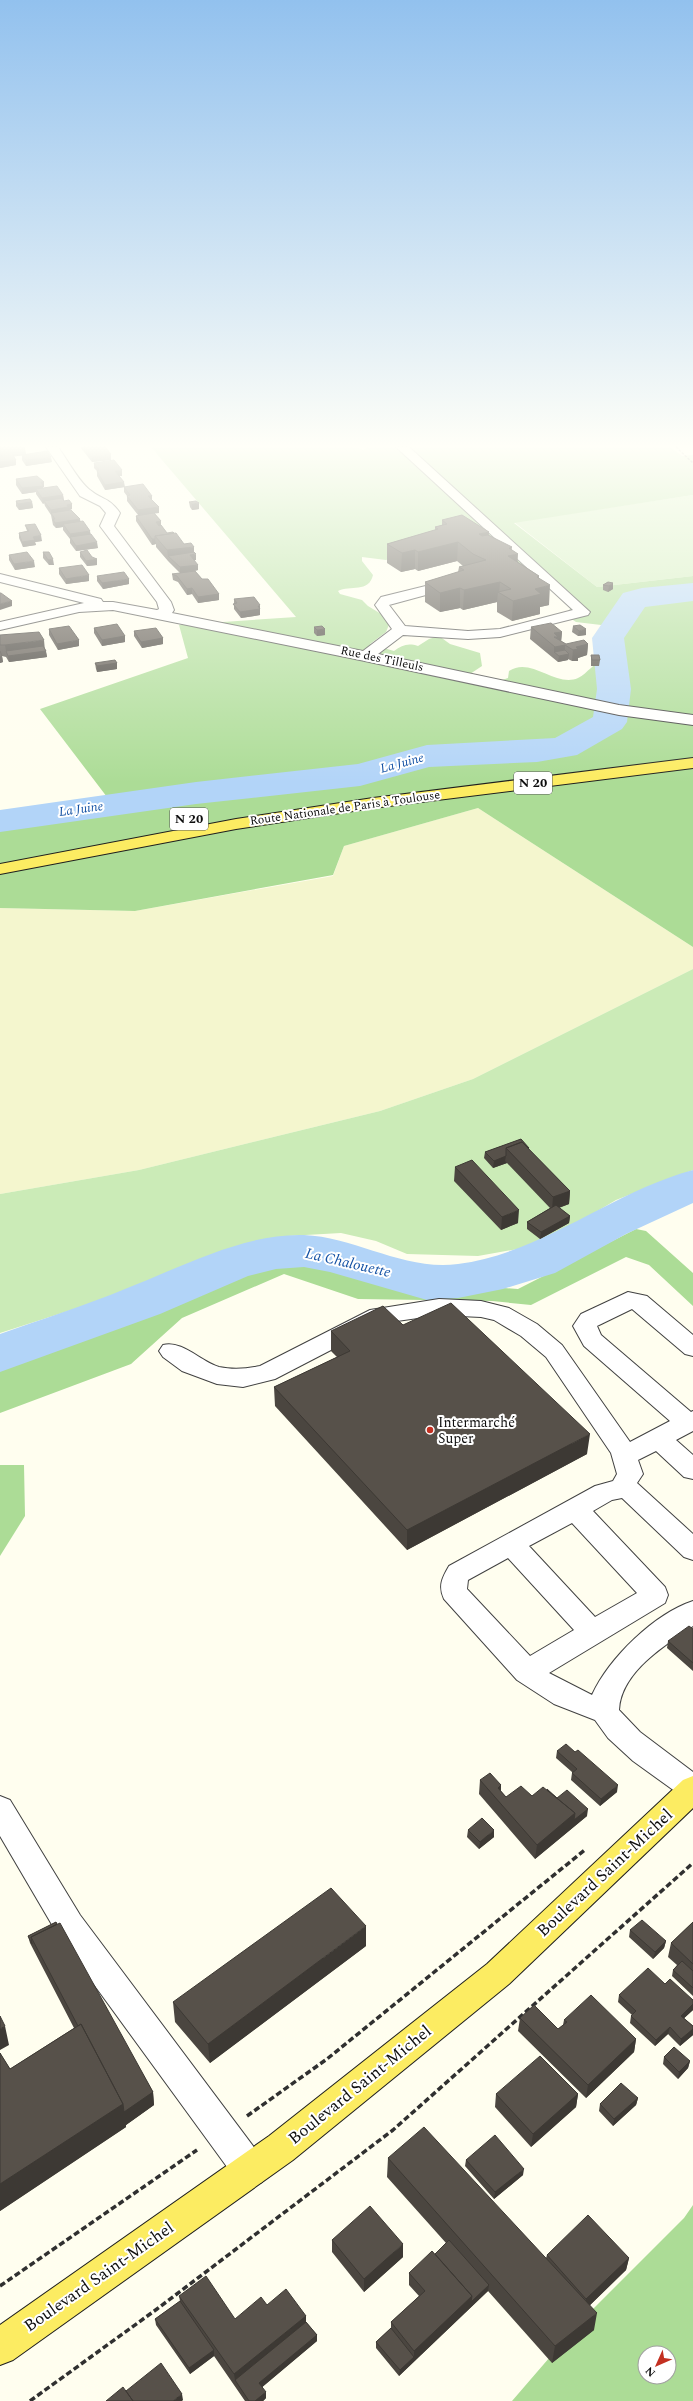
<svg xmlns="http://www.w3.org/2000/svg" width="693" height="2401" viewBox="0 0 693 2401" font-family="Spectral,serif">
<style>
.farmland{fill:#f4f6ce}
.green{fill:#cbebb7}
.forest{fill:#acdc96;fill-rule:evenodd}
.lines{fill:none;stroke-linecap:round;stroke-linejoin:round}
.river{fill:#b2d4f8;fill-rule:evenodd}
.minor-casing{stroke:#414141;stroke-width:2}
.major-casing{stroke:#1f1f1f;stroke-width:2}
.path-far1{stroke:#303030;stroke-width:1.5;stroke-dasharray:2.5 1.5;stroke-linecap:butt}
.path{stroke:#303030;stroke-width:3.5;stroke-dasharray:6 3;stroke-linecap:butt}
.minor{fill:#fff;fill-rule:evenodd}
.major{fill:#fcec62;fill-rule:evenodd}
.wall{fill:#4b4640}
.shaded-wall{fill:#3d3934}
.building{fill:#57514a;stroke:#3d3934}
.poi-dot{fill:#c33021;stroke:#fff;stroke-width:1.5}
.labels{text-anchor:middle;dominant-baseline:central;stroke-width:4;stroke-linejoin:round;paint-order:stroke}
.far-street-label{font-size:12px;fill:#0e0e0e;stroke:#fff}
.far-water-label{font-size:13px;font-style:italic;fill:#1351a4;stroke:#fff}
.shield{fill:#fff;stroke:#565656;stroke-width:1}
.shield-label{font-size:13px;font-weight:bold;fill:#0e0e0e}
.poi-label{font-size:14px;fill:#0e0e0e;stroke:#fff;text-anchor:start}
.water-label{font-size:15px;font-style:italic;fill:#1351a4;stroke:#fff}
.near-street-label{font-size:17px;fill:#0e0e0e;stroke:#fff}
</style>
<rect width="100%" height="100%" fill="#fffeef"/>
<path class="farmland" d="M478 808 693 947V969L473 1079 380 1111 139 1170 0 1194V908L135 911 333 876 344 846Z"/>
<path class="green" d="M693 495V576L597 587 514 522Z
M693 969V1170L616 1200 540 1245 478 1256 407 1254 376 1241 341 1233 288 1236 254 1242 155 1283 0 1333V1194L139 1170 380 1111 473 1079Z"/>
<path class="forest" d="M151 447H355L363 450 367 447H671L682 456 693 455V495L514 523 597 587 693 576V947L478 808 344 846 333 875 135 911 0 908V816L107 797 40 709 188 658 179 625 296 617ZM411 552 523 573 545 590H554L571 607 568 612 570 618 576 622 601 625C603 643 605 656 591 668 587 671 583 676 578 678 556 688 531 656 509 671L508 678 499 681 470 674 482 666 480 653 450 644 439 636 429 639 418 646C408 643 402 645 394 651L370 644 386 632 391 620 368 606 362 600 340 594 338 591C350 585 369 593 373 575L362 561V557L386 560Z
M636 1229 646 1231 693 1273V1306L649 1265 626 1257 531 1305 492 1301 358 1299 284 1274 182 1318 131 1364 0 1413V1362L91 1333 212 1283 284 1257 317 1258 440 1288 479 1286 518 1289Z
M0 1465H24L25 1516 0 1556Z
M693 2205V2401H512L581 2321 684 2218ZM645 2353H669V2377H645Z"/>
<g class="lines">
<path class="river" d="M693 583V601L645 607 624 638 631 689 627 722 622 729 577 755 537 762 429 767 360 786 196 804 0 832V810L196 782 358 764 427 745 555 738 593 717 597 689 592 638 623 593 642 588Z
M693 1170V1203L626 1234 555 1273 503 1289 458 1298 427 1300 330 1272 304 1267 276 1269 248 1276 160 1314 0 1372V1334C42 1319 84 1306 125 1289 179 1268 244 1233 304 1235 356 1237 403 1271 458 1264 543 1253 611 1192 693 1170Z"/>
<defs>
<path id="minor" d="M46 447H58C67 459 79 482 90 490 102 500 109 497 120 513L114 526 171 602 174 610 172 613 363 651 392 629 375 605 381 597 454 579 461 583 459 586 389 605 405 626 468 631 500 629 573 610 396 447H409L590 612 588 615 500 637 468 639 403 635 378 654 619 705 693 715V725L619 715 360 660 113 610 79 612 0 630V622L84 603 0 582V574L101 599 103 602H113L157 610 159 609 157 602 100 526 106 513 100 506 80 496Z
M628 1292 647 1296 693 1335V1356L685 1354 632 1309 597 1326 601 1335 691 1412 693 1411V1431L676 1440 693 1455V1479L684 1477 656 1451 638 1460 643 1474 637 1483 693 1534V1560L684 1557 622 1498 612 1500 593 1511 665 1587 668 1595 665 1603 549 1673 592 1695C609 1658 654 1614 693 1601V1626C664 1646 621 1672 619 1710L640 1732 693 1772V1801L683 1797 633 1761 608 1738 595 1720 554 1704 517 1680 444 1599C438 1586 442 1578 449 1566L595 1486 613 1481 617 1474 611 1453 546 1357 521 1336 494 1320 481 1317 439 1315 383 1323 275 1379 243 1387 217 1384 182 1371 163 1357 159 1351 163 1345C182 1340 200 1361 219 1367 233 1370 246 1369 260 1366L370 1310 439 1299 481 1301 509 1308 537 1324 562 1345 630 1442 670 1421 584 1346 573 1326 581 1314ZM572 1523 637 1593 595 1617 529 1546ZM508 1558 574 1630 530 1656 467 1589 468 1580Z
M0 1796 10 1800 80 1915 262 2158 267 2170 262 2182 250 2187 238 2182 58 1935 0 1836Z"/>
<path id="major" d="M693 758V768L373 808 236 829 0 874V864L236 819 373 798Z
M693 1776V1808L509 1984 293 2160 13 2360 0 2365V2325L269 2136 487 1964 683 1780Z"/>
</defs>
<use href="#minor" class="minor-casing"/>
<use href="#major" class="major-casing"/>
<path class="path-far1" d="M676 447 693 463"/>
<path class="path" d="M247 2116 327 2059 586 1849
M0 2286 197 2150
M30 2401 157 2309 393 2130 693 1863"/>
<use href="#minor" class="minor"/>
<use href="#major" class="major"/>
</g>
<path class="wall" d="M0 447H24L25 449 26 454 52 462 26 466 22 460V455L13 456 16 465 0 468Z
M80 447H105L111 460 92 462Z
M94 463 122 476H119L124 482V487L152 501 159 513H154L161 521V525L167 533 184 544 194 552 196 560H194L198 570 195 571 202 579 219 594V600L198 603 192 594 187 595 178 582 173 580 172 574 180 573 168 561 156 547V544L152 545 136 521V516L138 515 127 501V496L124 492V487L105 490 97 476V471L94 468Z
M16 479 44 487H43V488L63 495 64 501 72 504V509L69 510 81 522 90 534 98 548 76 551 70 543V539L63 530V527L56 528 53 525 51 515 45 506 44 503 43 504 36 494V492L22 494 16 485Z
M16 501 32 502 33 508 19 510 16 506Z
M189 502 199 509 192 510 190 507Z
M442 520 489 535 511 549 518 562 539 576V579L549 605 540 607V614L512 621 497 612V602L463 610 460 608 440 612 425 602V582L458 572 459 567 463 566 457 561 418 571 415 569 401 572 387 563V544L435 530V527L442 525Z
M25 525 42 541 35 542 36 545 23 547 19 538V533L27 531Z
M43 552 54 565H49L43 558Z
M80 552 97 565 87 566 80 557Z
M9 555 35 567 15 570 9 560Z
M59 568 89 581 66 584 59 574Z
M97 576 129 584 103 589 97 581Z
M608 582 613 589 608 592 603 590V585Z
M234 599 260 611V615L241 618 234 609Z
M573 626 586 635 578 636 572 632Z
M314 627 325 635 317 636 314 633Z
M531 627 562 632 561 641 566 644H588L587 655 578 658V661H572L568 659V660L558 662 530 639Z
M94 628 125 636V642L102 646 94 633Z
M49 629 79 646 58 650 49 635Z
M134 631 163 638V644L142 648 134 636Z
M0 635 45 648 47 657 9 662 6 657 2 656 3 662 0 663Z
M591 655 600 660 599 666H591Z
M95 663H117V669L97 672 96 669Z
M521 1139 529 1148V1150L570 1191 569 1204 559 1208 570 1216 569 1223 540 1239 527 1229V1222L550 1208 507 1163 493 1168 484 1158 485 1152Z
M455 1167 518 1223 501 1230 454 1181Z
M403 1325 587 1454 407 1550 275 1406 274 1387 337 1357 331 1351V1331Z
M693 1629V1671L667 1648 668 1641Z
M557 1751 617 1792 600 1806 571 1780 572 1773V1772L556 1758Z
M480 1780 501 1785V1791L506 1797 532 1796 557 1798 587 1816 535 1859 479 1794Z
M468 1830 494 1837 479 1849 467 1837Z
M56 1922 153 2092 154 2105 126 2125V2127L0 2211V2053L10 2069 74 2028 30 1943 28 1936Z
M693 1922V1996L672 1976 673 1970 677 1965 668 1957 671 1943Z
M630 1930 666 1941 664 1948 653 1959 629 1937Z
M366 1946 210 2063 175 2022 173 2002Z
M665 1984 693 2000V2010L684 2018 693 2026V2035L680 2046 668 2034 655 2046 630 2023 631 2016 632 2015 618 2002 619 1995Z
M520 2018 558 2029 563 2025 564 2020 636 2039 634 2052 586 2098 518 2031Z
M664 2057 690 2061 688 2068 678 2079 663 2064Z
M496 2094H578L576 2107 531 2147 495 2107Z
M638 2098 636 2105 613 2126 599 2111 600 2104Z
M388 2158 546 2258 547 2255 629 2258 626 2270 590 2305 594 2330 552 2363 488 2291 399 2376 376 2348V2342L391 2328V2322L419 2296 409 2285V2273L435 2254 446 2243 387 2177Z
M466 2160 523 2175 494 2199 465 2166Z
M332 2240 403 2257 364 2292 332 2252Z
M179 2296 235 2319 267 2305 306 2316V2322L317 2335V2341L262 2387 266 2398 263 2401H245L214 2356 190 2374 156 2325 155 2319 180 2301Z"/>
<path class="shaded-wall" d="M25 449 26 455 10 457V451Z
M111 454V460L92 462V457Z
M51 457 52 462 26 466V460Z
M16 460V465L0 468V462Z
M122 470V476H116L115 471Z
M41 482H44V487H43L44 491 36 489V492L22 494V488Z
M124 482 125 487 105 490V485Z
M63 495 64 501H44V503L43 504 42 498Z
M148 496H152V501Z
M32 502 33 508 19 510 18 504Z
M199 503V509L192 510V504Z
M72 504V509L69 510V513H51V510L67 505Z
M159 507V513L138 516V510Z
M80 519 81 524H63V527L56 528 55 523Z
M161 521V527H156V522Z
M90 531 91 536 70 537V534Z
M489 532 488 551 479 534Z
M41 535 42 541 35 542 36 545 23 547 22 542 33 537Z
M152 539H155L156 544 152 545Z
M97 542 98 548 76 551V546Z
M458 542 457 561 418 571V552Z
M194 547V555L196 554V560L191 561 168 556 167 550Z
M512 547 511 555 518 554 517 573 507 575 509 548Z
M415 550V569L401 572 402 553Z
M53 559 54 565H49L48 560Z
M97 559V565L87 566 86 561Z
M34 561 35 567 15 570 14 564Z
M198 565V570L180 573V567Z
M89 575V581L66 584V579Z
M539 576V588L550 585 549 605 540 607V614L512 621 513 601 537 577Z
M129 579V584L103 589 102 583Z
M500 582 499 593 498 592 497 602 463 610 464 590Z
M613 583V589L608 592 609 586Z
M192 588V594L187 595V589Z
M460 588V608L440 612V593Z
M219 594V600L198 603V597Z
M12 601V606L0 610V604Z
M260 605V615L241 618 240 612 258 606Z
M325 629V635L317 636V630Z
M586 629V635L578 636 579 631Z
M562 632 561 643 565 645V655L569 654 568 660 558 662 559 656 554 652V633Z
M125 636V642L102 646V640Z
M163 638V644L142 648 141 642Z
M44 640 45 651H46L47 657 9 662 8 656 6 651 5 645Z
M79 640V646L58 650 57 644Z
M588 644 587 655 578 658V661H572L573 650 576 647Z
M2 656 3 662 0 663V657Z
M117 663V669L97 672V666Z
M506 1156 505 1161 507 1163 493 1168 494 1161Z
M570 1191 569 1204 552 1210 553 1197Z
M519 1210 518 1223 501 1230 502 1217Z
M570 1216 569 1223 540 1239 541 1232Z
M590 1434 587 1454 407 1550V1530Z
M501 1785 500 1799 498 1788Z
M618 1785 617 1792 600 1806 601 1799Z
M588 1809 587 1816 535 1859 537 1845 575 1813Z
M494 1830V1837L479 1849 480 1842Z
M366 1926V1946L210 2063 208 2044Z
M666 1941 664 1948 653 1959 655 1952Z
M693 2004V2010L680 2022 681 2016Z
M5 2026 9 2045 0 2050V2029Z
M670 2027 668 2034 655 2046 656 2040Z
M693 2029V2035L680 2046 681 2039Z
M636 2039 634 2052 586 2098 588 2085Z
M690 2061 688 2068 678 2079 679 2072Z
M153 2092 154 2105 126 2125V2127L0 2211V2184L123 2104Z
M578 2094 576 2107 531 2147 533 2134Z
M638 2098 636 2105 613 2126 614 2119Z
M524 2169 523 2175 494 2199 495 2192Z
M403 2244V2257L364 2292V2279Z
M629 2258 626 2270 584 2311 586 2299Z
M489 2285 488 2291 399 2376 400 2370 414 2357V2351L472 2296Z
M597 2313 594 2330 552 2363 555 2346Z
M306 2316V2328L235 2380 234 2374Z
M317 2335V2341L260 2389 259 2383Z
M214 2350V2356L190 2374 189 2368Z
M266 2392V2398L263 2401H255Z
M182 2394 183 2400 182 2401H173Z"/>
<path class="building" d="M0 447H24L25 449 10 451 16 460 0 462V457L2 456 0 453Z
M84 447H105L111 454 92 457Z
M47 451 51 457 26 460 22 455Z
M114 460 122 470 115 471 124 482 105 485 97 471 99 470 94 463Z
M37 476 44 482H41L43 486 22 488 16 479Z
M143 484 152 496H148L159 507 138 510 127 496 130 495 124 487Z
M57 486 63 495 42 498 36 489Z
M62 498 64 501 69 500 72 504 67 505 68 507 51 510 44 501Z
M30 499 32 502 18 504 16 501Z
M196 501 199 503 192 504 189 502Z
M71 510 80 519 55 523 53 519H55L51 513Z
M154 513 161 521 156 522 159 526 161 525 167 533 173 532 174 533 155 536V539H152L136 516Z
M462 515 489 532 479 534 482 536 488 535 512 547 509 548 518 554 508 556 539 576 537 577 550 585 535 589 541 594 513 601 498 592 511 589 500 582 464 590 460 588 440 593 425 582 464 570 459 567 486 560 473 554 458 542 418 552 415 550 402 553 387 544 438 529 435 527 447 524 442 520Z
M83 521 90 531 70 534 63 524Z
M35 524 41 535 33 537 35 540 22 542 19 533 29 531 25 525Z
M176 533 184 544 191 543 194 547 167 550 155 536Z
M91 534 97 542 76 546 70 537Z
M87 550 92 557 97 559 86 561 80 552Z
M27 552 34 561 14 564 9 555Z
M43 552H49L53 559 48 560Z
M194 552 196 554 190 555 198 565 180 567 168 556Z
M82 565 89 575 66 579 59 568Z
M195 571 202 579H208L219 594 198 597 192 588 187 589 177 576 172 574Z
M124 572 129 579 102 583 97 576Z
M608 582 613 583 609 586 603 585Z
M0 593H1L12 601 0 604Z
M254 597 260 605 258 606 260 609 240 612 233 604 237 603 234 599Z
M551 623 562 632 554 633 558 637H554L566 644 584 640 588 644 576 647 578 649 573 650 565 645 555 647 531 627Z
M117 624 125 636 102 640 94 628Z
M580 625 586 629 579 631 573 626Z
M69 626 79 640 57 644 49 629Z
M322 626 325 629 317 630 314 627Z
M156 628 163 638 141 642 134 631Z
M39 632 44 640 5 645H0V635Z
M43 646 46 651 8 656 6 651Z
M565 650 569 654 559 656 554 652Z
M0 651 2 656 0 657Z
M591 655H599L600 660H592Z
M115 660 117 663 97 666 95 663Z
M521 1139 529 1148H528L522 1142 506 1148V1156L494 1161 485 1152Z
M522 1142 570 1191 553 1197 506 1148Z
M472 1160 519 1210 502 1217 455 1167Z
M556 1205 570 1216 541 1232 527 1222Z
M451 1303 590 1434 407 1530 274 1387 350 1351 331 1331 383 1306 403 1325Z
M689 1626 693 1629V1663L668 1641Z
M566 1744 575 1752 578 1750 618 1785 601 1799 572 1773 577 1769 557 1751Z
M490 1773 501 1785 498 1788 506 1797 521 1786 532 1796 543 1787 575 1813 537 1845 480 1780Z
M547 1789 557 1798 567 1790 588 1809 574 1820 575 1813 547 1790Z
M482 1818 494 1830 480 1842 468 1830Z
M331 1888 366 1926 208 2044 173 2002Z
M642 1920 666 1941 655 1952 630 1930Z
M56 1922 57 1924 31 1937 32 1944 28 1936Z
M693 1922V1964L671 1943Z
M60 1923 153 2092 124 2112 123 2104 81 2024 78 2026 31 1937Z
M682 1961 693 1971V1988L673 1970Z
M648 1968 665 1984 670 1979 693 2000V2004L681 2016 693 2026V2029L681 2039 670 2027 656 2040 631 2016 636 2011 619 1995Z
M591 1995 636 2039 588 2085 520 2018 534 2005 558 2029 567 2022 564 2020Z
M0 2016 5 2026 0 2029Z
M81 2024 123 2104 0 2184V2053L10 2069Z
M674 2047 690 2061 679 2072 664 2057Z
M540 2056 578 2094 533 2134 496 2094Z
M621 2083 638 2098 614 2119 600 2104Z
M424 2127 597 2313 555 2346 388 2158Z
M495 2135 524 2169 495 2192 466 2160Z
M370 2206 403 2244 364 2279 332 2240Z
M588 2215 629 2258 586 2299 547 2255Z
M449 2240 489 2285 471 2302 472 2296 435 2254Z
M432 2251 472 2296 414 2351 391 2322 425 2291 409 2273Z
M206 2276 235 2319 261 2297 267 2305 286 2289 306 2316 234 2374 179 2296Z
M180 2301 214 2350 189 2368 155 2319Z
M306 2322 317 2335 259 2383 266 2392 255 2401H249L235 2380Z
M391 2328 414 2357 400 2370 376 2342Z
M161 2363 182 2394 173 2401H133L126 2391Z
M123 2387 133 2401H106Z"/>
<linearGradient id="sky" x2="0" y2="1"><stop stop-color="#92c1ee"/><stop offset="0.57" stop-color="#fffff8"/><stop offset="1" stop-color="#fffff8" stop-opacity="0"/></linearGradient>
<rect width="693" height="783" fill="url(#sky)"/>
<circle class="poi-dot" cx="430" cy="1430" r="4"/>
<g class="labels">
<g class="far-street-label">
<text transform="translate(382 659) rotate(12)">Rue des Tilleuls</text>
<text transform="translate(345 808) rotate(-8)">Route Nationale de Paris à Toulouse</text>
</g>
<g class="far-water-label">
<text transform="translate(402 763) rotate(-15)">La Juine</text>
<text transform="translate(81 809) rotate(-8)">La Juine</text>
</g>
<g class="shield">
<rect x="514" y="772" width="38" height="22" rx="3"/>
<rect x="170" y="808" width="38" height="22" rx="3"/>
</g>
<g class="shield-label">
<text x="533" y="783">N 20</text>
<text x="189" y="819">N 20</text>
</g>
<g class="poi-label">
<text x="438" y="1422">Intermarché<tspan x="438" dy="16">Super</tspan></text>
</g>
<g class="water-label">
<text transform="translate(348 1263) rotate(13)">La Chalouette</text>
</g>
<g class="near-street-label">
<text transform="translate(605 1873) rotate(-43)">Boulevard Saint-Michel</text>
<text transform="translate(360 2085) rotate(-39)">Boulevard Saint-Michel</text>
<text transform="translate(99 2277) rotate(-35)">Boulevard Saint-Michel</text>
</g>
</g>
<g transform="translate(657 2365) rotate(225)"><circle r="19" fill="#ffffff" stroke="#9f9f9f"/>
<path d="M0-3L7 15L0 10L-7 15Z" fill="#c33021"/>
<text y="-6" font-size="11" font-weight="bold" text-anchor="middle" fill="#0e0e0e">N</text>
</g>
</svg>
